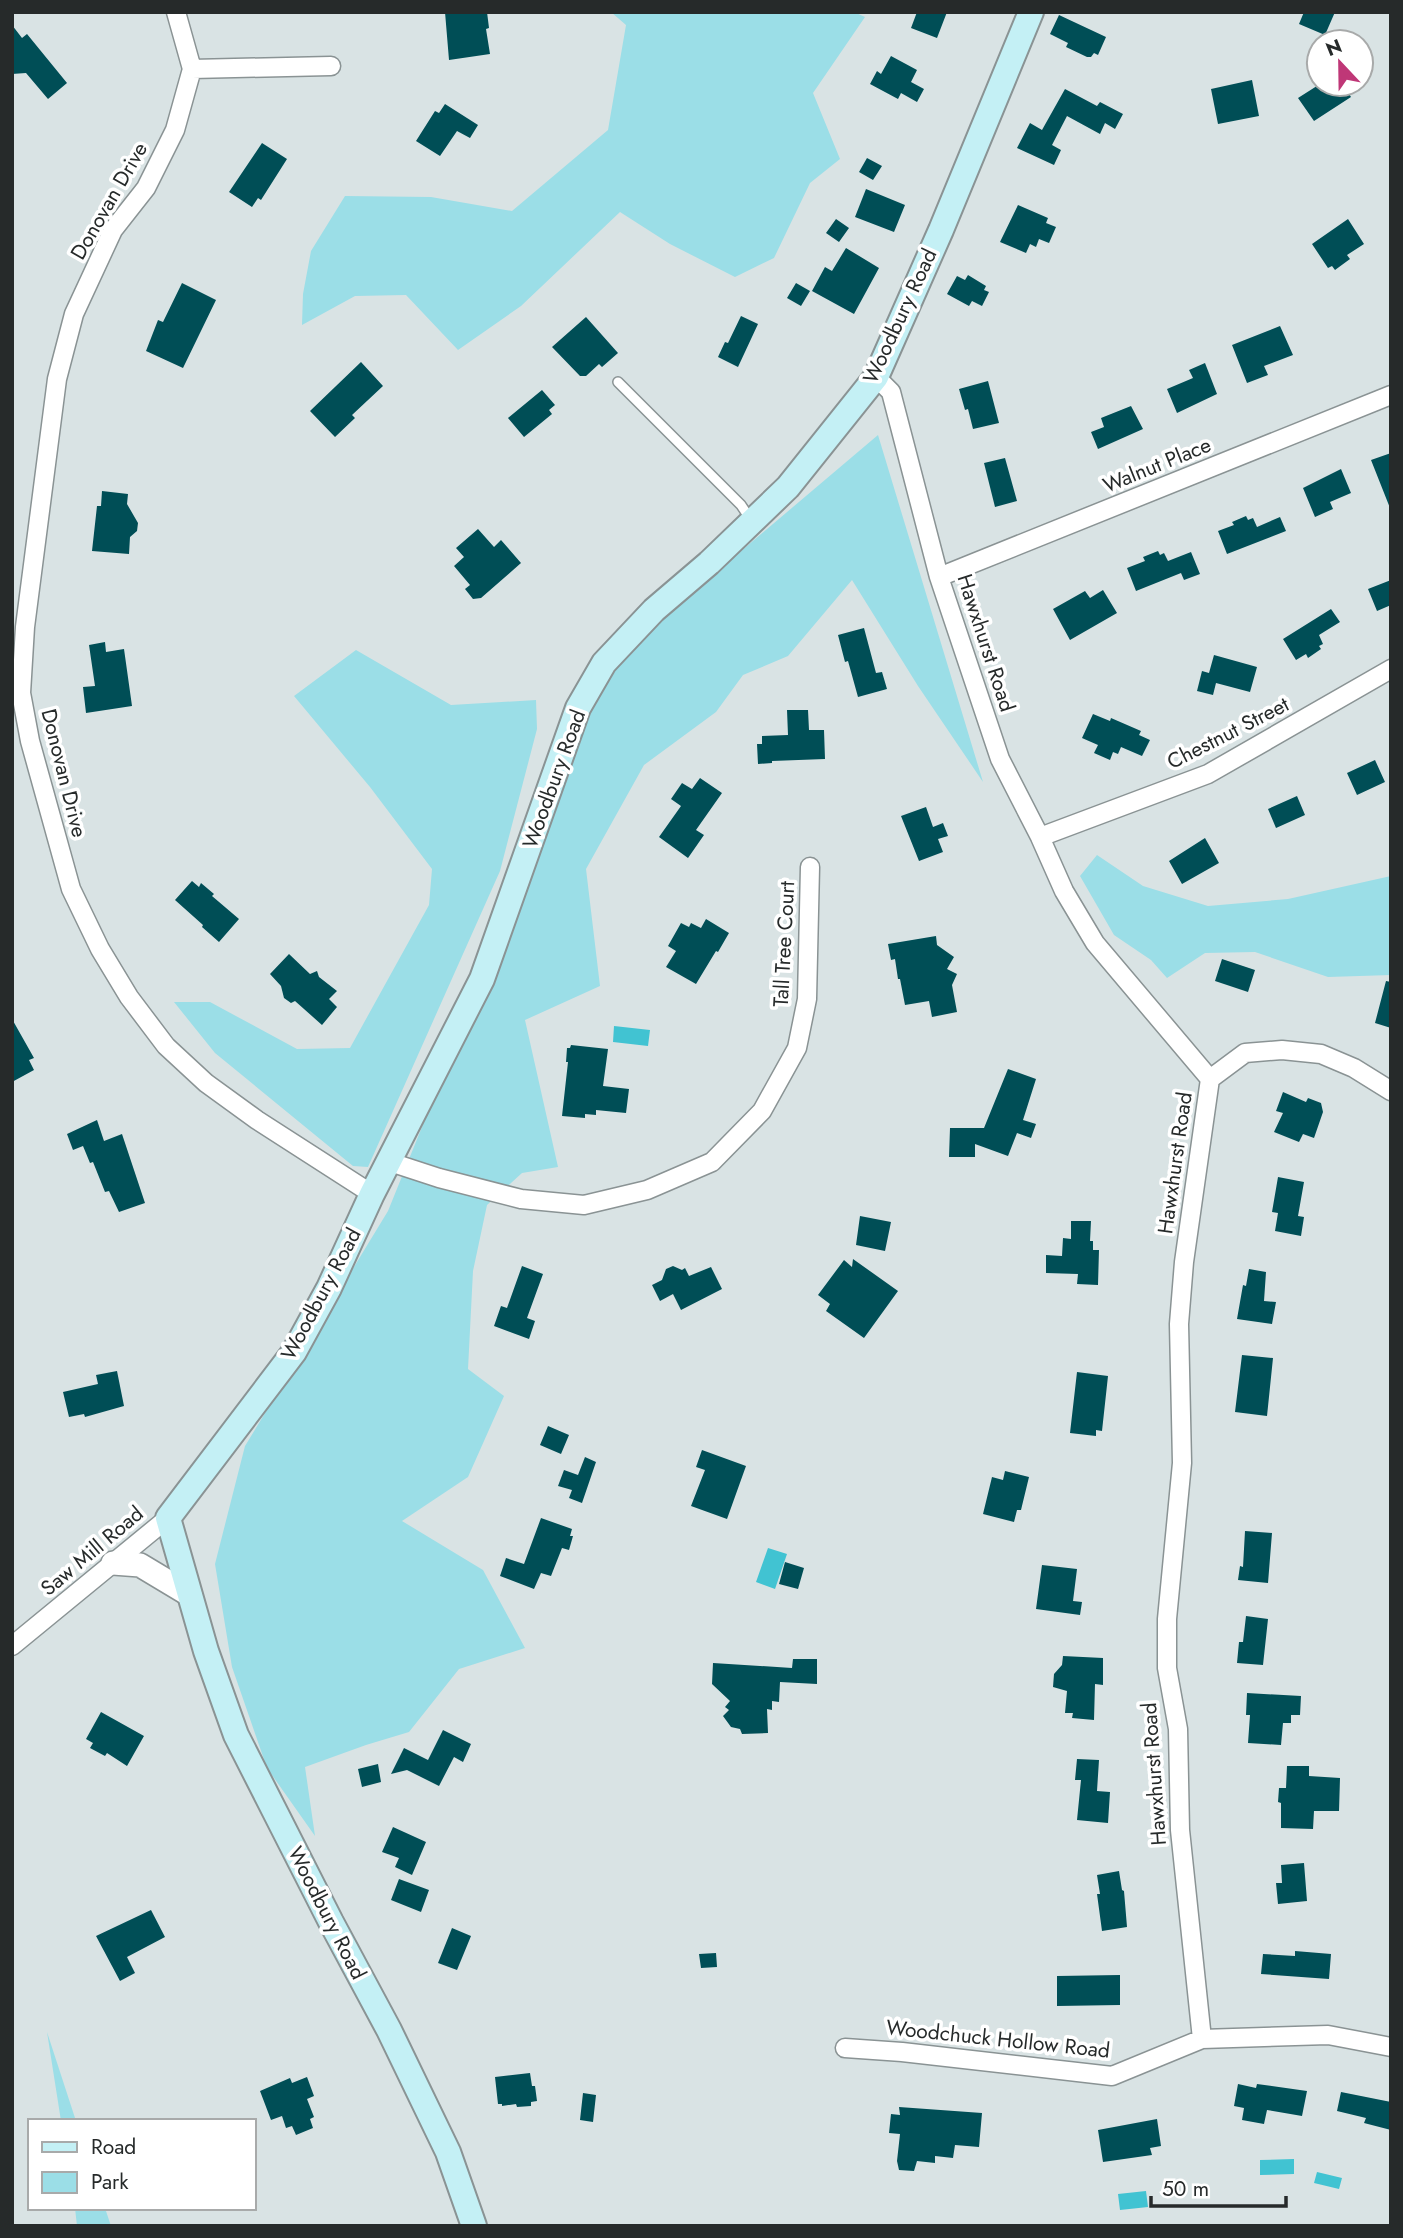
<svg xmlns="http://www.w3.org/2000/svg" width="1403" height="2238" viewBox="0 0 1403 2238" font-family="Jost,sans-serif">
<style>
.green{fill:#9bdee7}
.water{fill:#41c3d2}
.building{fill:#004e56}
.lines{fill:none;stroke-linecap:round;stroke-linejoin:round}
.service-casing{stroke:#8a9394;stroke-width:12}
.minor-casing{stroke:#8a9394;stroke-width:21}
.tertiary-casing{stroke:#8a9394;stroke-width:26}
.secondary-casing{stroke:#8a9394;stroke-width:28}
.service{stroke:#fff;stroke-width:9}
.minor{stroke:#fff;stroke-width:18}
.tertiary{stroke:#fff;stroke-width:23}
.secondary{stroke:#c4f0f5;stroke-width:24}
.labels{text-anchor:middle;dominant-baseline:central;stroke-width:7;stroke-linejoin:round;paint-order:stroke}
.street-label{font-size:21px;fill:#262a2a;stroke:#fff}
</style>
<rect width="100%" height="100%" fill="#d9e3e4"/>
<path class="green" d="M611 12H854L865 17 813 93 840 159 810 183 774 258 735 277 670 244 620 212 521 306 458 350 406 295 355 296 302 325 303 294 311 251 345 196 431 197 512 211 608 130 626 25Z
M878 435 983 782 918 686 852 580 788 656 743 675 716 712 644 765 586 869 600 986 525 1020 558 1167 522 1173 487 1205 473 1271 468 1369 504 1396 468 1477 402 1521 483 1570 525 1648 459 1669 409 1732 366 1745 305 1767 315 1836 267 1768 232 1667 215 1564 245 1446 388 1211 610 662Z
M356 650 451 705 536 700 537 729 500 871 368 1167 353 1166 215 1053 174 1002H210L297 1049 350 1048 429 905 432 869 370 787 294 696Z
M1097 855 1143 886 1208 906 1288 899 1391 876V975L1328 977 1255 952 1205 953 1167 978 1151 960 1114 935 1080 876Z
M47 2032 76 2121H61Z
M75 2208H105L111 2226H77Z"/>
<path class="water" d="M614 1026 650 1030 648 1046 613 1042Z
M768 1548 787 1554 775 1589 756 1582Z
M1294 2159V2174L1260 2175V2160Z
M1317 2172 1342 2178 1339 2189 1314 2183Z
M1146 2191 1148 2207 1120 2210 1118 2194Z"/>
<path class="building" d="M445 12H487L489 28 486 29 490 54 449 60Z
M917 12H947L937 38 911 28Z
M1304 12H1335L1325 35 1299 24Z
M1059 15 1106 37 1098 55 1094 53 1091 57H1087L1066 47 1068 43 1050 34Z
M12 25 22 38 27 34 67 83 48 99 26 73 12 74Z
M891 56 917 70 911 82 924 89 917 102 901 93 898 99 870 84 877 71 881 74Z
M1252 80 1259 116 1218 124 1211 89Z
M1320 84H1343L1351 97 1314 121 1298 98Z
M1065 89 1097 106 1100 102 1123 114 1115 129 1105 123 1100 134 1067 116 1052 145 1061 150 1054 165 1017 148 1030 123 1042 130Z
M445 104 478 125 470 138 457 131 440 156 416 141 435 111 439 113Z
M262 143 287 159 261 200 258 198 252 207 229 192Z
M867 158 882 166 873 180 859 172Z
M866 189 905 205 894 232 855 217Z
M1018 205 1048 218 1046 223 1056 227 1049 243 1039 239 1036 247 1030 244 1026 253 1000 242Z
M836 219 849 228 839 242 826 233Z
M1348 219 1364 244 1347 255 1350 259 1335 270 1332 266 1328 268 1312 244Z
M846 248 879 268 854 314 812 291 825 267 832 271Z
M968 275 986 286 984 290 989 292 982 306 972 301 969 306 947 294 957 276 965 280Z
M182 283 216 300 183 368 146 351 158 320 163 322Z
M796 283 810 291 801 306 787 298Z
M741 316 758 324 738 367 718 357 725 342 728 343Z
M586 317 618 353 602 367 599 364 586 376H580L552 347Z
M1280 326 1293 355 1264 366 1268 375 1247 383 1232 345Z
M361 362 383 386 352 415 355 418 335 437 310 411Z
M1205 363 1217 394 1177 413 1167 389 1193 378 1189 370Z
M988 381 999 423 973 429 968 409 965 410 959 389Z
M542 390 555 405 549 410 552 414 524 437 508 418Z
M1131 406 1143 429 1098 449 1091 432 1104 427 1101 418Z
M1391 453V507L1390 508 1371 460Z
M1005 458 1017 501 995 507 984 463Z
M1341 469 1351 493 1330 502 1333 509 1315 517 1303 488Z
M102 491 128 494 127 504 138 523 137 531 130 537 129 554 92 551 97 506H101Z
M1246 516 1248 520 1253 518 1257 527 1280 517 1286 531 1227 554 1218 531 1234 525 1232 522Z
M478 529 494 547 501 540 521 563 481 598 473 599 465 589 470 585 454 566 464 557 456 548Z
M1158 551 1160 555 1164 553 1168 561 1191 552 1200 574 1184 580 1181 573 1136 591 1127 568 1145 561 1143 557Z
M1391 580V605L1377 611 1368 589Z
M1103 590 1117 613 1070 640 1053 609 1085 591 1090 598Z
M1331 609 1340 622 1319 635 1323 644 1319 646 1321 649 1308 658 1306 654 1296 660 1283 639Z
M864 628 876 673 882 672 887 689 858 697 848 661 845 662 838 635Z
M105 642 106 652 124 649 132 706 86 713 83 687 95 686 89 645Z
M1214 655 1257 667 1250 692 1216 683 1213 695 1197 691 1202 671 1209 673Z
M787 710H808L809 730H824L825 759 772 761V763L758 764 757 744H762V736L788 735Z
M1093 714 1110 721 1111 718 1141 731 1139 735 1150 740 1142 756 1121 747 1118 754 1113 752 1110 760 1094 753 1098 745 1082 738Z
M1375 760 1385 782 1357 795 1347 773Z
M700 778 722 793 696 830 704 835 688 858 659 837 681 806 671 799 682 783 692 789Z
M1297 796 1305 815 1276 828 1268 809Z
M926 807 933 827 943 823 948 836 938 839 943 852 919 861 901 816Z
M1205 838 1219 863 1182 884 1169 861Z
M192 881 199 887 201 883 214 894 212 896 239 919 219 942 202 927 203 925 175 900Z
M706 919 729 933 718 952 716 951 696 984 666 967 676 951 668 946 681 923 689 927 691 923 701 928Z
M936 936 937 945 954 957 947 969 957 974 952 985 957 1012 932 1017 929 1001 905 1005 900 979H898L895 959 891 960 888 944Z
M289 954 310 974 317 971 319 977 337 991 329 999 337 1007 322 1025 295 1001 291 1003 284 998 281 986 270 974Z
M1222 959 1255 970 1248 992 1215 981Z
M1386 981 1391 982V1028L1375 1023Z
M12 1019 34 1058 29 1060 34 1070 12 1082Z
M571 1045 608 1049 603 1086 629 1089 626 1113 596 1110V1115L585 1114V1118L562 1116 568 1062H566L567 1048H570Z
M1008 1069 1036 1079 1023 1120 1036 1124 1031 1138 1017 1133 1008 1156 975 1144V1157H949L950 1128H984Z
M1283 1092 1306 1102 1308 1098 1321 1103 1323 1112 1314 1138 1303 1134 1299 1142 1274 1132 1283 1113 1276 1111Z
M97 1120 104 1141 122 1134 145 1203 119 1212 109 1191 105 1192 93 1162 90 1163 83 1146 73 1150 67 1134Z
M1278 1177 1304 1182 1298 1216 1304 1217 1301 1236 1275 1231 1278 1213 1272 1212Z
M860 1216 891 1222 885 1251 856 1245Z
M1071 1221H1091L1090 1241H1093V1250H1099L1098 1285 1077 1284 1078 1274 1046 1273V1255L1062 1256 1063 1238 1071 1239Z
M853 1259 898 1291 864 1338 826 1311 830 1304 818 1295 844 1260 852 1267Z
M522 1266 543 1274 527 1318 535 1321 529 1339 494 1326 501 1306 507 1308Z
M673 1266 682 1270 685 1268 689 1276 711 1267 722 1289 681 1310 673 1294 660 1301 652 1285 662 1280 666 1269Z
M1249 1269 1266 1272 1264 1301 1276 1302 1272 1324 1237 1319 1243 1285 1246 1286Z
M1242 1355 1273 1358 1267 1416 1235 1412Z
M117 1371 124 1406 85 1417 84 1414 69 1417 63 1392 98 1384 96 1375Z
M1077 1372 1108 1376 1102 1431 1096 1430V1436L1070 1433Z
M548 1426 569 1435 561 1454 540 1445Z
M702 1450 746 1466 727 1519 691 1506 705 1470 696 1467Z
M585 1457 596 1462 582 1503 569 1498 572 1490 558 1486 564 1470 578 1475Z
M1005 1471 1029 1477 1021 1510H1017L1014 1522 983 1514 992 1477 1003 1480Z
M541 1518 572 1529 570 1536H573L569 1550 562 1548 551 1576 541 1573 534 1589 500 1576 506 1558 524 1564Z
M1245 1531 1272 1533 1268 1583 1238 1580 1240 1566 1243 1567Z
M785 1562 804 1568 798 1589 779 1584Z
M1042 1565 1077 1569 1073 1601 1082 1602 1080 1615 1036 1609Z
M1246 1616 1268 1619 1263 1665 1237 1663 1239 1642H1243Z
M1063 1656 1103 1658V1685L1095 1684 1094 1720 1072 1718 1073 1713H1065L1067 1691 1053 1687 1054 1674 1062 1665Z
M793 1659H817V1684L780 1682 779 1702 772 1701V1710L767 1709 768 1733 742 1734 740 1729 731 1727 723 1716 729 1710 725 1707 730 1701 712 1684 713 1663 792 1668Z
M1247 1693 1301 1696 1300 1715H1291V1723H1283L1281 1745 1248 1743 1250 1715H1246Z
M101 1712 144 1736 127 1766 107 1753 105 1756 90 1748 93 1743 86 1739Z
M443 1730 471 1744 463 1762 454 1757 439 1786 407 1770 391 1774 404 1748 428 1760Z
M1077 1759 1099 1760 1097 1791 1110 1792 1108 1823 1077 1820 1081 1780H1075Z
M378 1764 381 1782 362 1787 358 1769Z
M1287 1766H1309V1776L1340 1778 1339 1811H1314L1313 1829 1281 1828V1803L1278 1802 1279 1788H1286Z
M393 1827 426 1842 412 1875 395 1867 399 1858 382 1852Z
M1304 1863 1307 1901 1278 1904 1276 1883H1282L1281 1865Z
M1119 1871 1122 1890 1124 1891 1127 1927 1102 1931 1097 1894H1100L1097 1875Z
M399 1879 429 1890 421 1912 391 1900Z
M151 1910 165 1937 127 1957 135 1973 120 1981 96 1936Z
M452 1928 471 1936 457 1970 438 1963Z
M1295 1951 1331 1954 1329 1979 1261 1974 1263 1954 1295 1956Z
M716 1953 717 1967 701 1968 699 1954Z
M1120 1975V2005L1057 2006V1976Z
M530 2073 532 2086H535L537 2101 531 2102V2106L517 2107 516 2104 502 2106V2104H498L495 2077Z
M307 2077 314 2096 307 2099 314 2117 310 2119 313 2128 296 2135 292 2126 286 2128 282 2116 271 2120 260 2091 290 2078 292 2083Z
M1238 2084 1256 2088 1257 2084 1307 2091 1302 2116 1267 2110 1264 2124 1242 2120 1244 2108 1234 2106Z
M1341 2092 1391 2102V2130L1364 2123 1366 2118 1337 2111Z
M583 2093 596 2095 593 2122 580 2120Z
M899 2107 982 2113 979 2147 955 2145 953 2158 935 2156V2163L917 2161 914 2171 899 2170 897 2161 900 2134 889 2133 891 2114 900 2115Z
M1157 2119 1161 2146 1150 2148 1152 2155 1103 2162 1098 2130Z"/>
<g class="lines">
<defs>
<path id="service" d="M618 382 741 505 751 520"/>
<path id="minor" d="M176 12 192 69 175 130 146 188 113 230 74 314 57 379 25 627 21 693 30 741 71 889 100 949 129 997 166 1046 206 1083 257 1120 372 1194
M192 69 331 66
M876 377 891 392 939 577 1000 759 1040 837 1064 891 1095 943 1210 1079 1184 1262 1179 1324 1182 1463 1167 1619V1668L1178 1729 1180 1830 1202 2039
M939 577 1391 395
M1040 837 1208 774 1391 669
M1210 1079 1245 1053 1282 1050 1321 1054 1354 1068 1391 1091
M390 1162 439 1178 521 1199 584 1205 647 1190 712 1162 762 1111 797 1048 807 999 810 867
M12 1646 168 1518
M845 2048 902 2052 1112 2076 1202 2039 1328 2035 1391 2047"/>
<path id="tertiary" d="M113 1563 140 1565 190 1595"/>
<path id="secondary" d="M474 2226 448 2152 389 2030 331 1922 236 1735 206 1651 168 1518 294 1352 329 1288 372 1194 482 979 578 708 604 663 654 610 709 563 788 487 876 377 941 230 1031 12"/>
</defs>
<use href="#service" class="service-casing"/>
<use href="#minor" class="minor-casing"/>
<use href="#tertiary" class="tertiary-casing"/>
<use href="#secondary" class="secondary-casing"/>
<use href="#service" class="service"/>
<use href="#minor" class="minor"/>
<use href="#tertiary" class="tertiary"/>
<use href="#secondary" class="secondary"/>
</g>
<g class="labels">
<g class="street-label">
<text transform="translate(109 201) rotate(-60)">Donovan Drive</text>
<text transform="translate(900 316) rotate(-65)">Woodbury Road</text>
<text transform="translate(1157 465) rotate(-22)">Walnut Place</text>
<text transform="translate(986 643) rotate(72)">Hawxhurst Road</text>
<text transform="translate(1228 733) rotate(-27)">Chestnut Street</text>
<text transform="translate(64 773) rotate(76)">Donovan Drive</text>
<text transform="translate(554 779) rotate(-70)">Woodbury Road</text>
<text transform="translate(784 944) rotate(-87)">Tall Tree Court</text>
<text transform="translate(1175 1163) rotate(-82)">Hawxhurst Road</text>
<text transform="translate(321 1294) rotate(-62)">Woodbury Road</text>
<text transform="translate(92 1551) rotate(-40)">Saw Mill Road</text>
<text transform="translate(1154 1774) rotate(-94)">Hawxhurst Road</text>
<text transform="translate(327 1913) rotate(63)">Woodbury Road</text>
<text transform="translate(998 2039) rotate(6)">Woodchuck Hollow Road</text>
</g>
</g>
<rect width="1403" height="2238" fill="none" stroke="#262a2a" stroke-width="28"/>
<rect x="28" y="2119" width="228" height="91" fill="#ffffff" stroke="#a8aaaa" stroke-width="2"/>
<rect x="42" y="2142" width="35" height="10" fill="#c4f0f5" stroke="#a8aaaa" stroke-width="2"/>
<text x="91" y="2154" font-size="21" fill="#262a2a">Road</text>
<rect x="42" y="2172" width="35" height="21" fill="#9bdee7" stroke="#a8aaaa" stroke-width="2"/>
<text x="91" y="2189" font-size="21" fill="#262a2a">Park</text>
<g transform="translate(1340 63) rotate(338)"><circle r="33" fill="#ffffff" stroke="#a8aaaa" stroke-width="2"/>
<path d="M0-5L12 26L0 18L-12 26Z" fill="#bf3777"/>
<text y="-10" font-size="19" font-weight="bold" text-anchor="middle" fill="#262a2a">N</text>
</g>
<path d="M1151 2196v10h135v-10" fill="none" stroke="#262a2a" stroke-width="3.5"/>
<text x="1162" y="2196" font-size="21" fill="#262a2a" stroke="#ffffff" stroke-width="5" paint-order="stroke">50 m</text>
</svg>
